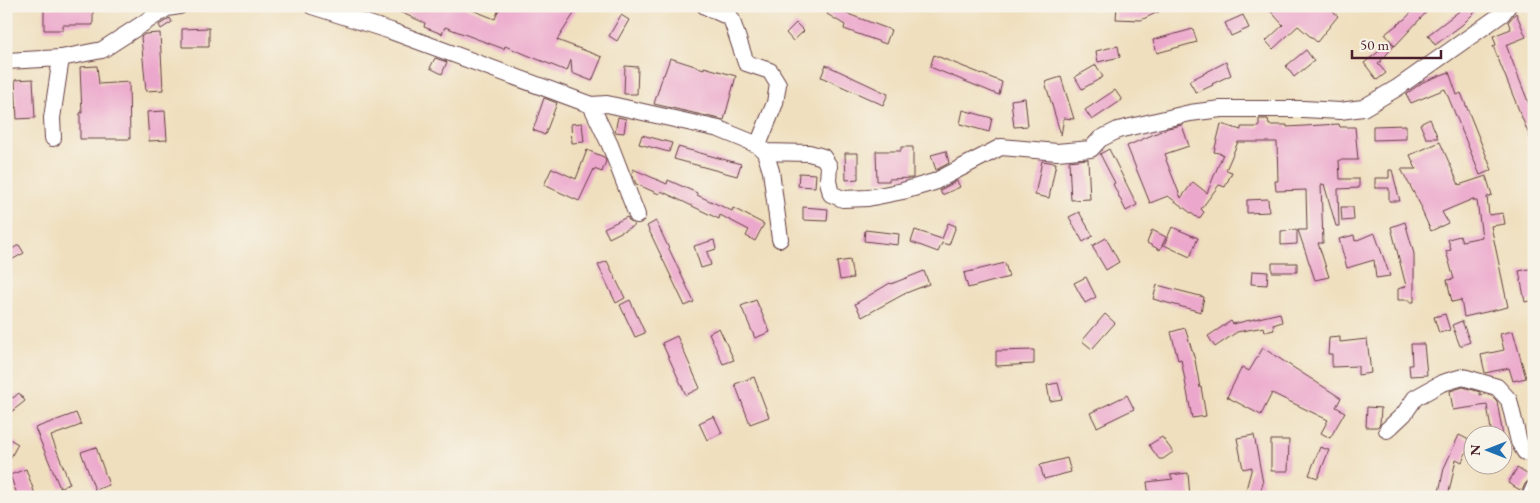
<svg xmlns="http://www.w3.org/2000/svg" width="1540" height="503" viewBox="0 0 1540 503" font-family="'EB Garamond',serif">
<style>
.building{fill:#eca8cc}
.lines{fill:none;stroke-linecap:round;stroke-linejoin:round}
.minor-casing{stroke:#633c41;stroke-width:18}
.minor{stroke:#fff;stroke-width:16}
</style>
<rect width="100%" height="100%" fill="#f7f3e8"/>
<filter id="ink" filterUnits="userSpaceOnUse"><feTurbulence type="fractalNoise" baseFrequency=".02" numOctaves="2"/><feDisplacementMap in="SourceGraphic" scale="10" xChannelSelector="R" yChannelSelector="G"/><feConvolveMatrix kernelMatrix="1 2 1 2 8 2 1 2 1" color-interpolation-filters="sRGB"/></filter>
<filter id="wash" filterUnits="userSpaceOnUse"><feTurbulence type="fractalNoise" baseFrequency=".0096" numOctaves="4" result="noise"/><feDisplacementMap in="SourceGraphic" scale="20" xChannelSelector="R" yChannelSelector="G"/><feGaussianBlur stdDeviation="1.12" result="paint"/><feColorMatrix in="noise" values="0 0 0 0 0 0 0 0 0 0 0 0 0 0 0 0 0 1.4 0 .05"/><feComposite in="paint" operator="in"/></filter>
<g filter="url(#wash)">
<rect width="100%" height="100%" fill="#efdfbe"/>
<g id="blocks">
<path class="building" d="M386 6H462L495 19 500 6H579L557 40 602 57 592 81 572 73 571 60 567 71 564 70 505 46 504 49 445 27 442 34 424 27 425 23Z
M832 6H836L848 14 891 30 886 44 844 29 845 25 827 14Z
M1117 6H1171L1141 20 1116 19Z
M1266 6H1326L1338 16 1317 42 1298 26 1273 49 1266 41 1283 25Z
M1417 6H1432L1395 46 1385 34 1406 18Z
M1466 6H1481L1462 25 1435 45 1428 35Z
M44 8H93V25H63V30H44Z
M1516 13 1526 37 1506 45 1534 117 1533 145 1493 46 1496 45 1493 36 1511 29 1508 22Z
M621 15 629 20 617 41 609 36Z
M1243 15 1249 28 1231 36 1225 23Z
M170 18 172 22 161 29 159 25Z
M796 23 804 31 793 41 786 33Z
M209 28V47H182V29Z
M1193 29 1197 42 1157 53 1153 40Z
M160 33 163 90 146 91 141 37 145 34Z
M1391 42 1394 46 1378 64 1386 73 1377 80 1364 63Z
M1118 46 1120 57 1098 62 1096 51Z
M1306 50 1314 61 1294 77 1286 66Z
M934 55 1002 82 999 95 930 67Z
M435 58 447 62 442 74 430 68Z
M670 58 704 69V67L736 76 724 120 654 104 663 75H664Z
M1226 62 1231 75 1212 84 1213 85 1196 93 1189 81Z
M826 65 888 94 883 105 821 77Z
M1096 65 1103 77 1082 89 1075 77Z
M97 66 99 84 129 82 130 139H80V113H82L80 67Z
M625 66 638 67 637 94H624Z
M1449 72 1457 95 1461 93 1492 170 1480 175 1445 89 1411 103 1406 94 1423 82Z
M1061 77 1074 119 1064 118 1061 135 1045 82Z
M33 79 35 118 17 119 15 80Z
M1115 90 1122 100 1092 120 1085 110Z
M544 98 557 103 545 135 533 130Z
M1025 98 1028 126 1014 127 1011 100Z
M963 110 992 118 989 132 960 124Z
M165 111 167 140 149 141 147 112Z
M618 117 626 119 624 133 615 132Z
M1259 119H1268L1269 125H1287V127L1339 124 1340 127H1355L1358 160H1339L1340 179H1359V188L1338 189 1339 226H1336L1324 184 1321 185 1323 243H1318L1329 277 1315 280 1298 230H1307L1306 190 1276 191 1275 181H1278L1277 142H1238L1226 170 1232 172 1225 187 1219 185 1201 209 1204 212 1199 219 1168 196 1150 203 1127 146 1168 128 1182 125 1189 146 1165 154 1167 159 1166 160 1181 198 1193 182 1207 193 1223 154 1214 152 1221 124 1241 130V127H1259Z
M1430 119 1438 138H1426L1420 124Z
M582 123 584 142 572 143 571 124Z
M1406 125V139L1373 140V126Z
M642 135 672 143 669 152 639 144Z
M1440 142 1459 185 1486 176 1492 195 1487 197 1489 215 1503 213 1505 224 1491 226 1508 307 1464 317 1461 300 1452 302 1447 280 1454 279 1446 251 1451 250 1448 239 1460 236 1462 241 1482 237 1477 201H1474L1473 199 1442 212 1448 223 1431 231 1421 209 1422 208 1401 169H1416L1410 155Z
M678 147 741 164 737 176 674 159Z
M901 147H913V178L889 179V181H877L876 151H901Z
M1109 149 1137 205 1126 211 1113 184 1115 183 1100 154Z
M587 150 604 157 606 161 602 172 594 169 579 201 544 185 552 168 576 179Z
M946 151 949 163 936 170 931 155Z
M845 153H858V179L846 180Z
M1088 159 1090 199 1071 200 1069 161Z
M1042 161 1056 163 1049 198 1035 195Z
M633 169 667 184 668 180 697 193V195L732 211 733 208 764 224 755 241 746 236 749 230 720 215 719 219 661 191 659 194 636 184 632 174Z
M1389 170H1392L1400 201H1389V188H1375V178H1389Z
M799 173 816 174 815 187 798 186Z
M957 181 960 187 942 195 940 190Z
M1268 199 1269 212 1247 213V200Z
M803 207 828 209 827 221 803 220Z
M1341 207H1353L1354 220 1342 221Z
M1079 212 1093 236 1083 242 1069 217Z
M627 217 630 222 635 225 609 238 604 228Z
M656 221 694 302 685 306 647 226Z
M1405 222 1414 254V302H1410V300H1398V289L1406 286 1391 227Z
M948 223 956 226 949 245 942 243 938 252 911 242 915 230 942 239Z
M1172 227 1198 238 1190 257 1164 245Z
M865 230 899 234 898 245 864 241Z
M1152 230 1166 237 1160 250 1147 243Z
M1297 230V244L1281 245V231Z
M1374 233 1375 234 1390 276 1376 278 1374 260 1347 268 1339 239 1354 235 1355 241Z
M1106 238 1119 262 1106 270 1092 246Z
M714 240 716 249 707 252 711 265 701 268 694 246Z
M19 245 24 253 6 263V252Z
M850 260 853 278 840 280 837 262Z
M607 261 625 298 616 303 598 265Z
M1005 263 1009 277 968 288 964 273Z
M1272 263H1297V272H1272Z
M1534 268V285L1532 286 1534 300 1525 302 1519 271Z
M924 271 929 284 906 293 862 317 855 304 890 283 891 284Z
M1252 271 1268 272 1267 285 1251 284Z
M1086 277 1096 297 1085 303 1074 283Z
M1157 285 1204 297 1201 312 1153 299Z
M630 300 645 333 635 337 620 305Z
M756 300 770 332 755 338 741 306Z
M1280 313 1282 322 1273 325 1274 330 1265 332 1264 327 1237 332 1215 347 1208 336 1231 321 1233 324Z
M1105 314 1115 323 1092 349 1082 341Z
M1445 314 1450 330 1439 333 1434 317Z
M1462 321 1470 342 1460 346 1452 325Z
M719 328 734 360 723 364 709 333Z
M1185 328 1195 360 1200 388 1201 387 1206 416 1192 418 1181 359 1178 360 1171 332Z
M1513 331 1526 378 1513 381 1509 368 1485 373 1481 355 1504 350 1500 334Z
M677 336 700 388 686 395 662 343Z
M1340 337V342L1367 339 1371 373 1358 375V366L1332 367V354H1328L1329 338Z
M1411 344H1424L1427 375 1410 376 1409 365H1412Z
M1263 348 1341 398 1336 407 1345 412 1330 438 1321 433 1328 420 1272 393 1261 415 1227 397 1242 367 1249 371Z
M1034 350V364L996 366V351Z
M754 377 769 417 750 424 735 384Z
M1058 383 1062 399 1050 401 1047 385Z
M1463 387 1480 392V395L1485 394 1492 396 1497 401 1503 436H1492L1487 405 1453 410 1450 391Z
M6 390 13 398 19 393 25 401 6 416Z
M1127 395 1134 409 1097 427 1090 413Z
M1367 407 1381 408 1380 424 1377 427H1366Z
M76 413 81 425 51 436 70 484 60 488 35 428Z
M714 416 722 433 707 440 699 423Z
M1254 435 1263 483 1259 497H1244L1252 467 1243 469 1237 438Z
M1459 435 1471 441 1462 462 1456 459 1448 497H1438L1444 468Z
M6 437 18 444 6 466Z
M1162 437 1173 452 1163 459H1159L1149 445Z
M1271 440H1289L1288 471H1271Z
M96 447 109 485 95 490 81 452Z
M1320 447 1329 450 1318 478 1309 475Z
M1067 458 1071 472 1044 479 1040 465Z
M1517 468 1532 477 1525 484 1522 491 1508 483Z
M26 469 36 497H18L10 475Z
M1188 473 1190 497H1149L1147 482 1173 479 1170 475Z"/>
</g>
</g>
<g filter="url(#ink)">
<use href="#blocks" fill-opacity="0" stroke="#633c41" stroke-width="1"/>
<g class="lines">
<defs>
<path id="minor" d="M312 6 391 31 591 105 607 104 719 129 758 145 765 152 771 171 780 239
M705 6 731 18 746 63 770 71 778 84 775 103 758 145
M6 61 61 58 102 50 167 8 179 6
M591 105 610 145 637 215
M53 138 52 118 61 58
M765 152 809 153 823 157 829 166 828 181 831 194 843 199 868 198 903 191 934 182 1001 147 1057 152 1091 149 1100 139 1118 130 1190 113 1221 109H1303L1340 111 1363 108 1397 88 1502 14 1508 6
M1387 430 1404 414 1415 398 1442 383 1463 377 1497 387 1509 400 1519 442 1525 452 1534 455
M1530 497 1534 488"/>
</defs>
<use href="#minor" class="minor-casing"/>
<use href="#minor" class="minor"/>
</g>
</g>
<rect width="1540" height="503" fill="none" stroke="#f7f3e8" stroke-width="25"/>
<g transform="translate(1488 450) rotate(270)"><circle r="24" fill="#f7f3e8" stroke="#b29e9c"/>
<path d="M0-4L9 19L0 12L-9 19Z" fill="#1f6fb2"/>
<text y="-8" font-size="14" font-weight="bold" text-anchor="middle" fill="#4a1f2b">N</text>
</g>
<path d="M1352 50v8h89v-8" fill="none" stroke="#4a1f2b" stroke-width="2.5"/>
<text x="1360" y="50" font-size="15" fill="#4a1f2b" stroke="#f7f3e8" stroke-width="4" paint-order="stroke">50 m</text>
</svg>
